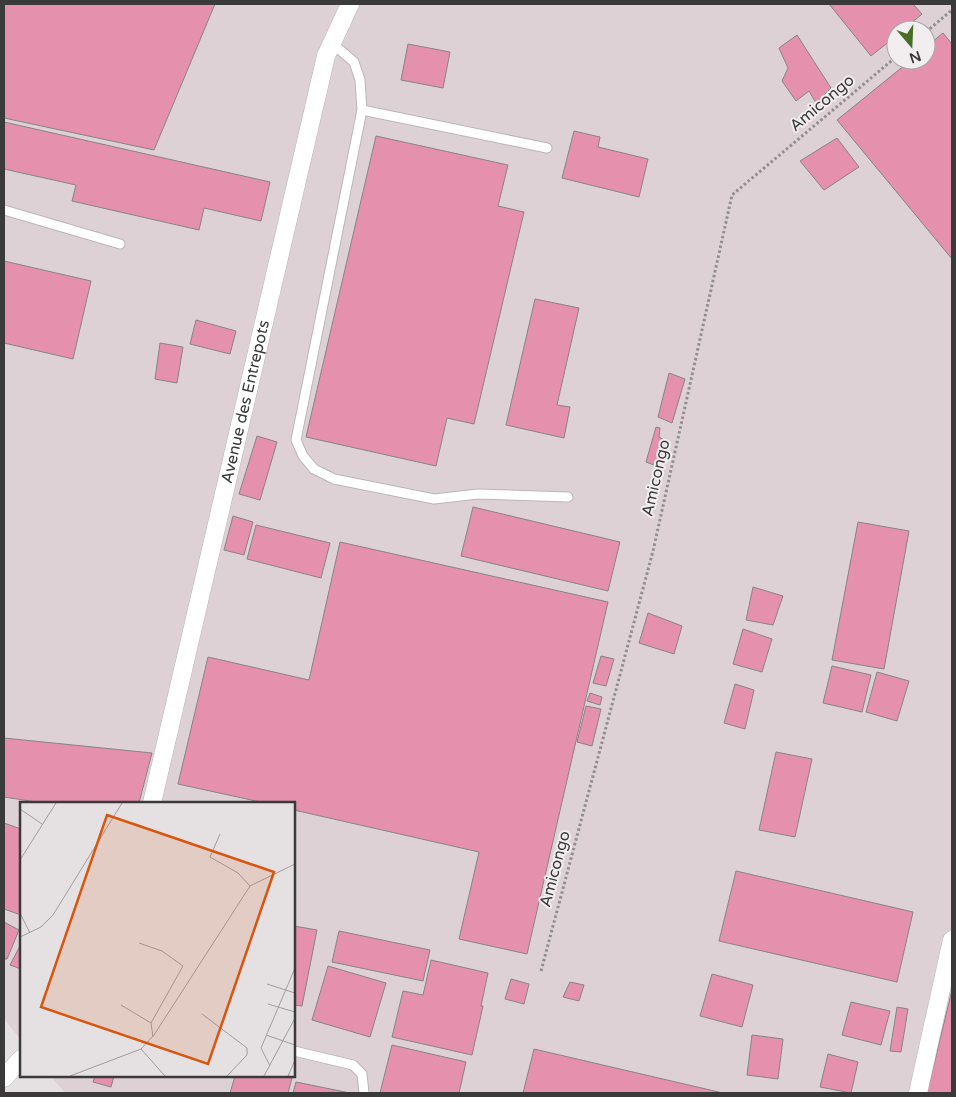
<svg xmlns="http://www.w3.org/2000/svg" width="956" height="1097" viewBox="0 0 956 1097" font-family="'Varela Round',sans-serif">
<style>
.built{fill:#ded1d5;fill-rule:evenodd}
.building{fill:#e591ad;stroke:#878484}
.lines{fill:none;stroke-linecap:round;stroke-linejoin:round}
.service-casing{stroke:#bab6b7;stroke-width:11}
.minor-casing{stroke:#bab6b7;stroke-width:19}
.path{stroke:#908e8e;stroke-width:3;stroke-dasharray:2.5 2.5;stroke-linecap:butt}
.service{stroke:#fff;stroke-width:9}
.minor{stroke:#fff;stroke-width:18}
.labels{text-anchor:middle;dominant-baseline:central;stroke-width:4;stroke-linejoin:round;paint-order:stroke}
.street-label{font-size:16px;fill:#3b3a3a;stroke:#f2eeef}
.inset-road{fill:none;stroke:#a19e9f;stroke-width:1}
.view{fill:#d75611;fill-opacity:0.15;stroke:#d75611;stroke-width:2.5}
.inset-edge{fill:none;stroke:#3b3a3a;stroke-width:2.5}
</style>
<rect width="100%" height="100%" fill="#e5e1e2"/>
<path class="built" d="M4 4H952V1093H65L51 1076H294V803H21V1040L4 1019ZM896 30H926V60H896Z"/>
<path class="building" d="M4 4H215L154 150 4 118Z
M829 4H913L922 14 903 30H896V36L871 56Z
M943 33 952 44V259L837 120 911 60H926V47Z
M797 35 831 88 816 103 809 91 796 101 782 81 788 68 779 48Z
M408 44 450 52 443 88 401 80Z
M4 122 270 182 261 221 204 208 199 230 72 201 76 185 4 169Z
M574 131 600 137 598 147 648 159 639 197 562 178Z
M376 136 508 165 498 206 524 212 474 424 447 418 436 466 306 437Z
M837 138 859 167 824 190 800 161Z
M4 261 91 281 73 359 4 343Z
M535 299 579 308 557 405 570 407 564 438 506 425Z
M196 320 236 331 230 354 190 344Z
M160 343 183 347 177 383 155 379Z
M669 373 685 379 672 423 658 417Z
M656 427 660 428 659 437 664 440 659 467 646 462Z
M257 436 277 442 260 500 239 494Z
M473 507 620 542 608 591 461 556Z
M233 516 253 522 244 555 224 550Z
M858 522 909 531 884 669 832 660Z
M256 525 330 543 321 578 247 559Z
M340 542 608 602 527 954 459 939 479 852 294 810V803H265L178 784 208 657 309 680Z
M753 587 783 596 773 625 746 620Z
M648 613 682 626 674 654 639 643Z
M743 629 772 639 762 672 733 664Z
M601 656 614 659 606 686 593 683Z
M832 666 871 675 862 712 823 703Z
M877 672 909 681 897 721 866 712Z
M735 684 754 690 745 729 724 723Z
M590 693 602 697 600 705 587 701Z
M586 706 601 709 592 746 577 742Z
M4 738 152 753 139 803H43L4 797Z
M776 752 812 759 795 837 759 830Z
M4 823 21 829V915L4 909Z
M736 871 913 912 897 982 719 941Z
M4 922 19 930 7 959H4Z
M294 926 317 930 302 1006 294 1005Z
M339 931 430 950 423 981 332 962Z
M21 944V969L10 965Z
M431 960 488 973 481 1006H483L472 1055 392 1037 403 991 423 995Z
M328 966 386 983 370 1037 312 1020Z
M712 974 753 985 742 1027 700 1016Z
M511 979 529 984 524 1004 505 999Z
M570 982 584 985 579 1001 563 997Z
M952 990V1093H927Z
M851 1002 890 1011 881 1045 842 1035Z
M897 1007 908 1009 901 1052 890 1051Z
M752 1035 783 1039 778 1079 747 1075Z
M392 1045 466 1062 459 1093H380Z
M534 1049 723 1093H523Z
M828 1054 858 1062 851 1093 820 1087Z
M95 1076H114L111 1087 93 1082Z
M235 1076H281L292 1078 288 1093H230Z
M296 1082 350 1093H293Z"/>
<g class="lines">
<defs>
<path id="service" d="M332 43 354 62 360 80 362 110 296 440 303 456 314 469 334 479 434 499 478 494 568 497
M362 110 547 148
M4 210 120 244
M294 1051 353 1065 362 1074 364 1093"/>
<g id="minor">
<path id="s1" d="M152 803 326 56 350 4"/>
<path d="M4 1078 21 1059"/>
<path d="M918 1093 952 940"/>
</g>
</defs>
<use href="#service" class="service-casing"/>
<use href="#minor" class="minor-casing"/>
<path class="path" d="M926 32 952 10
M541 971 653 551 732 195 896 57"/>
<use href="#service" class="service"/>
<use href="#minor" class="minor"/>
</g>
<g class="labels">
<g class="street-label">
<text transform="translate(822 103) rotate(-40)">Amicongo</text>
<text stroke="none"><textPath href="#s1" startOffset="412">Avenue des Entrepots</textPath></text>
<text transform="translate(656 478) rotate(-77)">Amicongo</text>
<text transform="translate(555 869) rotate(-75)">Amicongo</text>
</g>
</g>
<g transform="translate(20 802)">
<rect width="275" height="275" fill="#e5e1e2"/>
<path class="inset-road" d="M0 7 22 22M200 32 190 55 218 71 230 84M0 58 36 1M0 111 10 131M0 135 21 125 33 113 102 1M119 141 142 149 163 164 131 221 133 235M247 182 275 191M248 202 275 210M101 203 131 221M182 212 227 246V253L207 274M246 233 275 243M121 247 145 274M250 264 241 246 275 166M50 274 121 247 134 233 230 84 275 62M244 274 275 216M268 274 275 258"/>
<path class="view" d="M87 13 254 70 188 262 21 205Z"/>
<rect width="275" height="275" class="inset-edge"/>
</g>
<rect width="956" height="1097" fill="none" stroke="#3b3a3a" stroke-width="10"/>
<g transform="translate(911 45) rotate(161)"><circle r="24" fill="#f2eeef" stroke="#a9a6a7"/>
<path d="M0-4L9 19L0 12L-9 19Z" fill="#476d27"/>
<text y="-8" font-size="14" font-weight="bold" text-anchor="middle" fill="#3b3a3a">N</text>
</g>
</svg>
